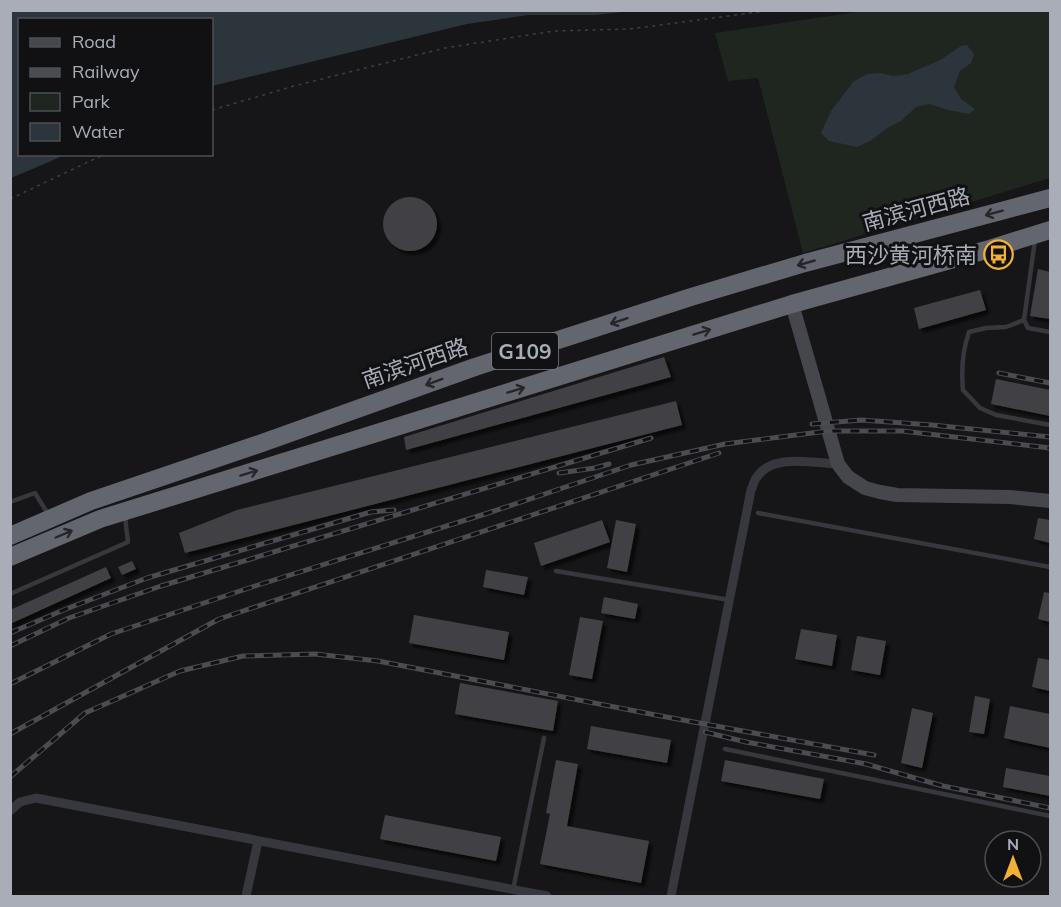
<svg xmlns="http://www.w3.org/2000/svg" width="1061" height="907" viewBox="0 0 1061 907" font-family="Mulish,'Noto Sans SC',sans-serif">
<style>
.green{fill:#1e261f}
.water{fill:#2c353c}
.building{fill:#404145;filter:url(#shadow)}
.lines{fill:none;stroke-linecap:round;stroke-linejoin:round}
.path{stroke:#3d3f44;stroke-width:1.5;stroke-dasharray:3 4.5;stroke-linecap:butt}
.lane{stroke:#37383d;stroke-width:4.5}
.street{stroke:#37383d;stroke-width:9}
.secondary{stroke:#45474d;stroke-width:14}
.highway{stroke:#63666e;stroke-width:18}
.rail-casing{stroke:#4a4c52;stroke-width:5}
.rail{stroke:#111113;stroke-width:3;stroke-dasharray:9;stroke-linecap:butt}
.oneway{stroke:#26262a}
.labels{text-anchor:middle;dominant-baseline:central;stroke-width:6;stroke-linejoin:round;paint-order:stroke}
.shield{fill:#111113;stroke:#7b7e86;stroke-width:1.5}
.shield-label{font-size:21px;font-weight:bold;fill:#a8adb8}
.street-label{font-size:22px;fill:#a8adb8;stroke:#111113}
.poi-label{font-size:22px;fill:#a8adb8;stroke:#111113;text-anchor:end}
</style>
<defs>
<filter id="shadow"><feDropShadow dx="4" dy="4" stdDeviation="1.5" flood-color="#0009"/></filter>
</defs>
<rect width="100%" height="100%" fill="#161618"/>
<path class="green" d="M864 11H1050V178L803 253 758 78 728 81 715 33Z"/>
<path class="water" d="M11 10H630V11L596 15H528L467 24 212 86V20H20V154L64 155 49 162 11 178Z
M967 45 974 54 971 63 960 71 954 87 961 99 975 109 969 114 948 110 929 104 916 107 901 121 887 128 870 141 857 147 829 141 821 133 831 111 853 82 867 74 881 73 893 76 908 74 940 60 961 46Z"/>
<path class="building" d="M383 224a27 27 0 1 1 54 0a27 27 0 1 1-54 0Z
M1038 269 1050 272V319L1030 316Z
M980 290 986 310 919 329 914 308Z
M664 357 671 377 406 450 404 437Z
M996 379 1050 390V416L991 404Z
M676 401 682 425 185 553 179 533 237 510Z
M1038 518 1050 520V543L1034 539Z
M602 520 610 542 541 566 534 543Z
M616 520 636 524 627 572 607 568Z
M132 561 136 569 122 575 118 567Z
M106 567 111 578 10 624V610Z
M486 570 528 577 524 595 483 587Z
M1044 592 1050 593V622L1038 619Z
M604 597 638 604 635 619 601 613Z
M414 615 509 632 504 660 409 643Z
M580 617 603 621 592 679 569 675Z
M801 629 837 635 832 666 795 659Z
M857 636 886 641 880 675 851 670Z
M1038 658 1050 660V691L1032 687Z
M460 683 558 701 553 731 455 714Z
M975 696 990 699 984 734 969 732Z
M1010 706 1050 714V748L1004 738Z
M912 708 933 713 922 768 901 763Z
M591 726 671 740 667 763 587 749Z
M556 760 578 764 567 826 649 841 641 883 540 864 550 814 546 813Z
M725 760 824 779 820 799 721 781Z
M1006 768 1050 776V796L1003 787Z
M385 815 501 837 496 861 380 839Z"/>
<g class="lines">
<path class="path" d="M212 110 294 86 445 48 554 31 630 29 773 10
M10 199 105 154"/>
<path class="lane" d="M1035 240 1024 320 1028 328 1050 332
M1024 320 1006 327 986 328 969 332C962 352 961 369 963 390L980 408 996 415 1050 425
M10 502 35 493 48 514
M758 513 1050 567
M556 571 730 600
M10 594 128 542 125 517
M725 749 1050 816
M513 890 544 738"/>
<path class="street" d="M10 811 20 802 36 798 547 896
M246 896 258 841
M671 896 751 490C753 486 754 480 757 477 772 453 814 463 838 464"/>
<path class="secondary" d="M792 304 838 464 848 477 865 488 880 492 897 495 1010 497 1050 501"/>
<path class="highway" d="M10 536 91 501 262 443 475 367 691 297 805 263 1050 198
M10 557 100 519 792 304 986 250 1050 230"/>
<defs>
<path id="rail" d="M999 373 1050 383
M812 424 861 420 932 425 1050 437
M559 473 595 468 609 464
M10 633 66 609 147 578 371 512 394 510
M10 646 69 618 161 586 651 438
M10 684 111 634 255 586 485 514 631 465 725 444 828 431H902L1050 448
M705 732 746 742 866 764 943 786 1050 808
M10 734 219 619 719 453
M10 777 85 713 180 671 243 656 315 654 378 661 661 716 874 755"/>
</defs>
<use href="#rail" class="rail-casing"/>
<use href="#rail" class="rail"/>
</g>
<defs><path id="oneway-shaft" d="M-6 0H5M1.5-3L5.5 0L1.5 3" fill="none" stroke-width="1.6" stroke-linecap="round" stroke-linejoin="round" transform="scale(1.5)"/></defs>
<g class="oneway">
<use href="#oneway-shaft" transform="translate(994 213) rotate(165)"/>
<use href="#oneway-shaft" transform="translate(806 263) rotate(164)"/>
<use href="#oneway-shaft" transform="translate(619 321) rotate(162)"/>
<use href="#oneway-shaft" transform="translate(702 332) rotate(-17)"/>
<use href="#oneway-shaft" transform="translate(434 382) rotate(160)"/>
<use href="#oneway-shaft" transform="translate(516 390) rotate(-17)"/>
<use href="#oneway-shaft" transform="translate(249 473) rotate(-17)"/>
<use href="#oneway-shaft" transform="translate(64 534) rotate(-23)"/>
</g>
<defs>
<symbol id="bus-ring" viewBox="-11 -11 22 22"><circle r="9.5" fill="#111113" stroke="#f2b134" stroke-width="1.5"/><path d="M-5-6H5V4H4V6H2V4H-2V6H-4V4H-5ZM-3.5-4V0h7V-4ZM-3.5 1.2v1.5H-2V1.2ZM2 1.2v1.5H3.5V1.2Z" fill="#f2b134"/></symbol>
</defs>
<g fill-rule="evenodd">
<use href="#bus-ring" x="982" y="238" width="33" height="33"/>
</g>
<g class="labels">
<rect class="shield" x="492" y="333" width="66" height="36" rx="4.5"/>
<g class="shield-label">
<text x="525" y="351">G109</text>
</g>
<g class="street-label">
<text transform="translate(916 209) rotate(-15)">南滨河西路</text>
<text transform="translate(415 363) rotate(-19)">南滨河西路</text>
</g>
<g class="poi-label">
<text x="977" y="255">西沙黄河桥南</text>
</g>
</g>
<rect width="1061" height="907" fill="none" stroke="#a8adb8" stroke-width="24"/>
<rect x="18" y="18" width="195" height="138" fill="#111113" stroke="#4d4f55" stroke-width="1.5"/>
<rect x="30" y="38" width="30" height="9" fill="#45474d" stroke="#4d4f55" stroke-width="1.5"/>
<text x="72" y="48" font-size="18" fill="#a8adb8">Road</text>
<rect x="30" y="68" width="30" height="9" fill="#4a4c52" stroke="#4d4f55" stroke-width="1.5"/>
<text x="72" y="78" font-size="18" fill="#a8adb8">Railway</text>
<rect x="30" y="93" width="30" height="18" fill="#1e261f" stroke="#4d4f55" stroke-width="1.5"/>
<text x="72" y="108" font-size="18" fill="#a8adb8">Park</text>
<rect x="30" y="123" width="30" height="18" fill="#2c353c" stroke="#4d4f55" stroke-width="1.5"/>
<text x="72" y="138" font-size="18" fill="#a8adb8">Water</text>
<g transform="translate(1013 859)"><circle r="28" fill="#111113" stroke="#4d4f55" stroke-width="1.5"/>
<path d="M0-4.5L10 22L0 15L-10 22Z" fill="#f2b134"/>
<text y="-9" font-size="16" font-weight="bold" text-anchor="middle" fill="#a8adb8">N</text>
</g>
</svg>
